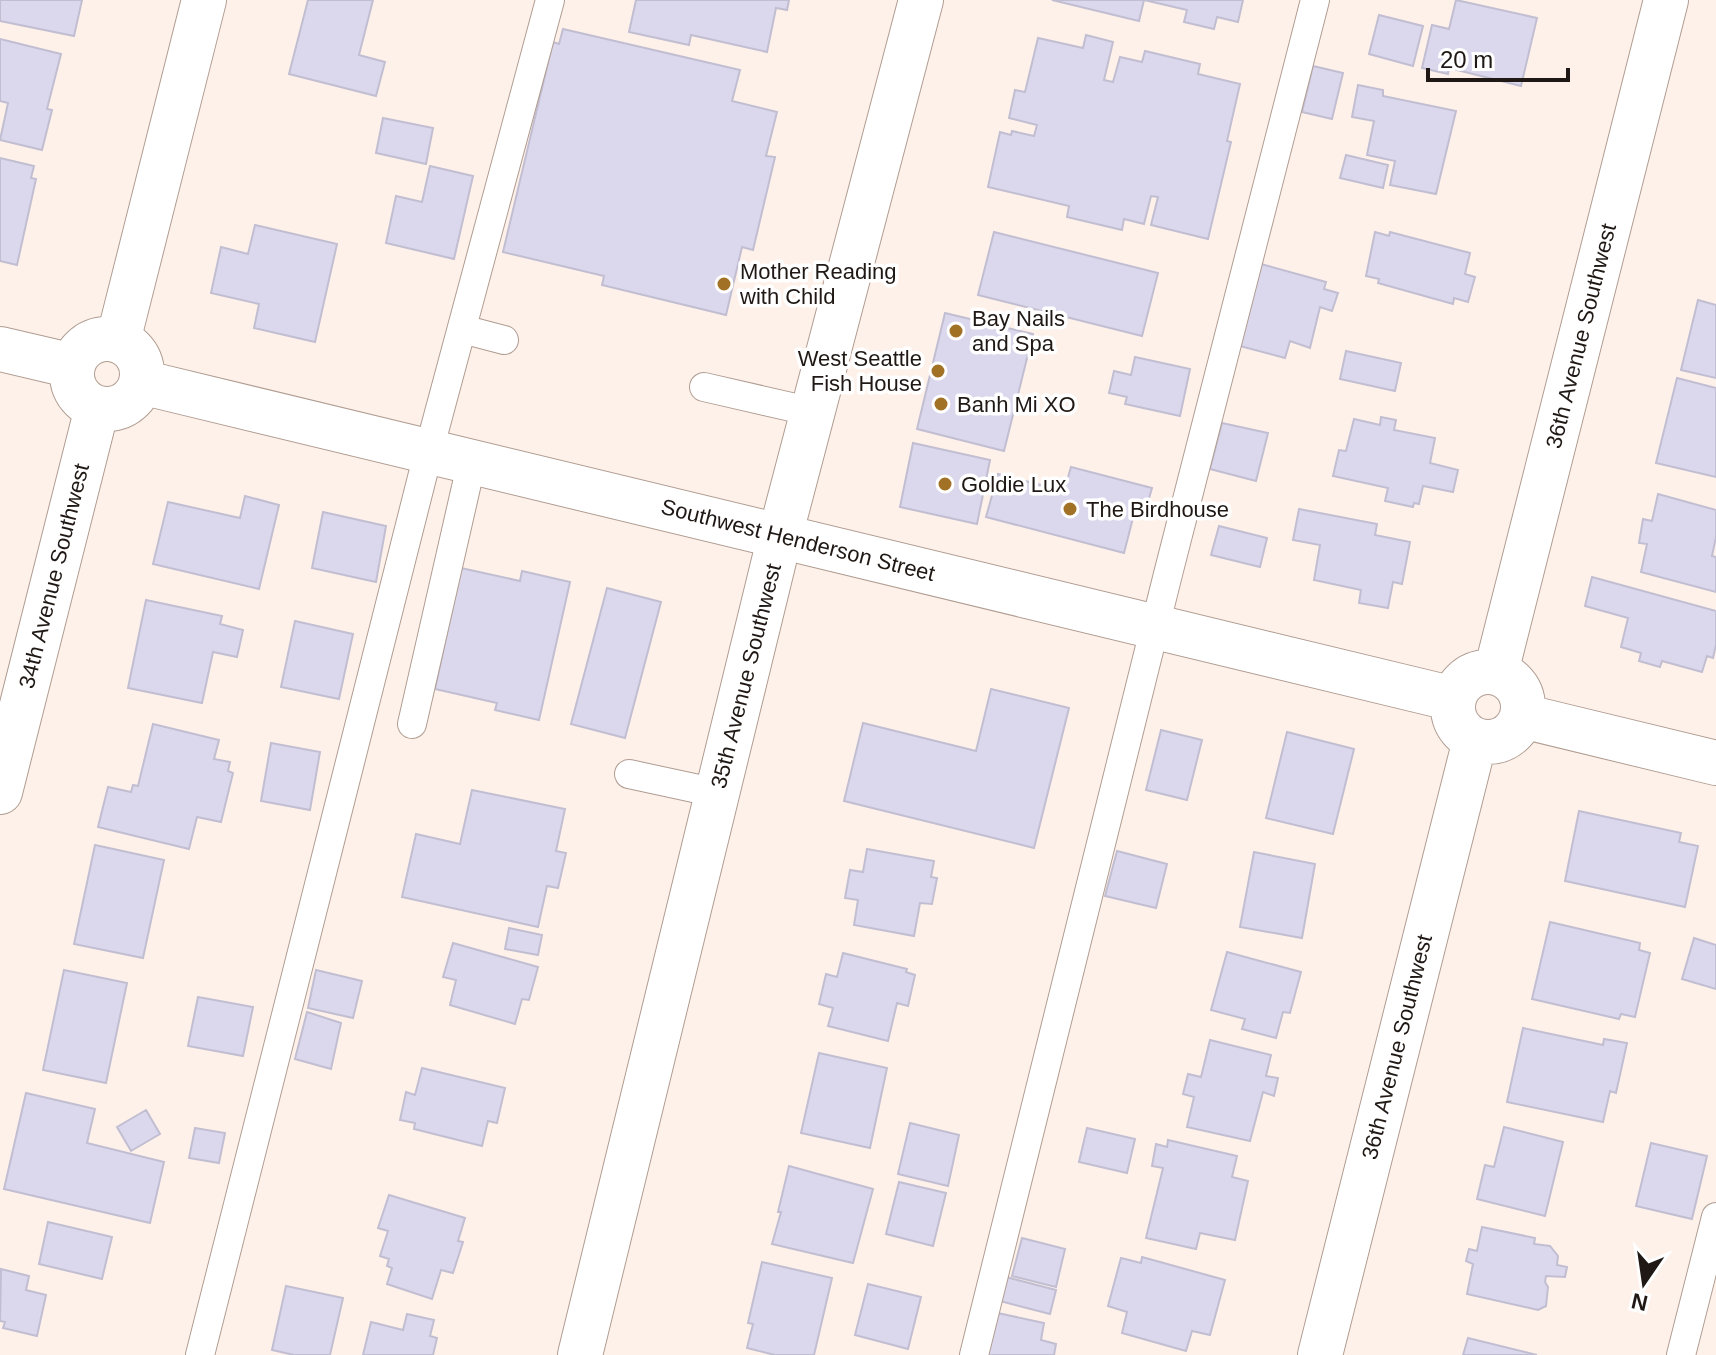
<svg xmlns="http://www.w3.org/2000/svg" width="1716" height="1355" viewBox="0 0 1716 1355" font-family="Arial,sans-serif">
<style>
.building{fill:#dbd7ec;stroke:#c2bed2;stroke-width:2}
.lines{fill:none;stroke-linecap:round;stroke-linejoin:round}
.service-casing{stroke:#b09d92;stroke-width:30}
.minor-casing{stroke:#b09d92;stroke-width:46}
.secondary-casing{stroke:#b09d92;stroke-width:46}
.service{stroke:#fff;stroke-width:28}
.minor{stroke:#fff;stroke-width:44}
.secondary{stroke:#fff;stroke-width:44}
.poi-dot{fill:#a17125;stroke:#fff;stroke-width:3}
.labels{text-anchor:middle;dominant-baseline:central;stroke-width:7;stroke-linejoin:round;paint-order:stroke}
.poi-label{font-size:22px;fill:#1f1814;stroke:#fff;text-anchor:start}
.street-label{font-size:22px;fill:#1f1814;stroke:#fff}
</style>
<rect width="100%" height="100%" fill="#fef1ea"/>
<path class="building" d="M0 0H82L74 36 0 21Z
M308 0H373L359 55 385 62 376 96 289 74Z
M636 0H789L787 10 776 8 767 52 691 35 689 45 629 32Z
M1052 0H1243L1238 22 1217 17 1214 29 1184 22 1187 10 1144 0 1139 21Z
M1456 0 1537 18 1521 86 1449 68 1448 74 1422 68 1432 25 1449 29Z
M1379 15 1423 26 1413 66 1369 54Z
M563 29 740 70 732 101 777 112 766 156 775 157 753 250 742 247 726 315 602 285 604 276 503 252 553 42 559 44Z
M1086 35 1113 42 1104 80 1113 82 1120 57 1142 62 1145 51 1200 64 1198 74 1240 84 1227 141 1231 142 1208 239 1151 225 1158 197 1151 196 1144 224 1124 219 1122 230 1067 217 1069 206 988 187 1000 132 1011 135 1012 131 1034 136 1037 125 1009 118 1015 90 1025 92 1038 38 1083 48Z
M0 39 61 54 47 109 52 110 42 150 0 140 8 103 0 101Z
M1313 66 1343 73 1332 119 1302 112Z
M1358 85 1383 90V96L1456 111 1436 194 1390 185 1395 161 1367 155 1374 121 1352 117Z
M383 118 433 128 426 164 376 153Z
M1346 155 1388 165 1383 188 1340 178Z
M0 158 34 166 31 178 36 179 17 265 0 261Z
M430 166 473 176 454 259 386 243 396 196 422 202Z
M255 225 337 244 315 342 254 328 259 304 211 293 221 247 248 254Z
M994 232 1158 273 1142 336 978 295Z
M1375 232 1389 236 1390 232 1470 253 1465 274 1475 277 1468 302 1454 298 1453 304 1378 283 1379 279 1366 276Z
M1261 264 1326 282 1324 289 1338 293 1332 311 1320 307 1310 348 1290 341 1285 358 1240 346Z
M1698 300 1716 305V378L1681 370Z
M945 313 1033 334 1004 451 917 429Z
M1346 351 1401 363 1395 391 1340 379Z
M1135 357 1190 369 1180 416 1125 404 1127 397 1109 393 1114 371 1131 375Z
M1677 378 1716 388V477L1656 463Z
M1381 417 1396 420 1394 430 1435 438 1430 463 1458 470 1453 492 1423 486 1419 504 1414 503 1413 507 1385 501 1388 488 1333 476 1339 450 1346 451 1354 419 1380 425Z
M1222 423 1268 433 1256 481 1210 469Z
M913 443 990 460 977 524 900 507Z
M1071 467 1152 488 1144 516 1134 514 1124 553 986 517 998 474 1064 491Z
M1658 494 1716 510V537L1712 556 1716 557V592L1641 572 1647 544 1639 543 1643 519 1652 521Z
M245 496 279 505 259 589 153 564 168 502 240 518Z
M1299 509 1377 524 1375 535 1410 542 1402 584 1393 582 1388 608 1359 603 1361 590 1314 580 1320 545 1293 540Z
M323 512 386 526 376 582 312 568Z
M1219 526 1267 538 1260 567 1211 555Z
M461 568 520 581 522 571 570 582 539 720 495 710 497 703 435 689Z
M1592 577 1716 611V645L1713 658 1707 656 1702 672 1662 661 1660 667 1639 661 1641 653 1621 647 1628 618 1585 606Z
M607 588 661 602 625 738 571 724Z
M146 600 222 616 220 624 243 630 237 657 213 652 202 703 128 688Z
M295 621 353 634 339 699 281 687Z
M991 689 1069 708 1034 848 844 801 863 723 976 751Z
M153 724 219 740 214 759 230 762 228 771 233 773 221 822 197 817 189 849 98 827 108 787 131 792 133 785 138 786Z
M1161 730 1202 740 1187 800 1146 790Z
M1287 732 1354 749 1333 834 1266 818Z
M271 743 320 752 310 810 261 801Z
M472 790 565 809 556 851 566 853 558 888 547 886 538 927 402 897 416 834 460 844Z
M1579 811 1681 833 1679 842 1698 846 1685 907 1565 881Z
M95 845 164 860 143 958 74 944Z
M867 849 934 861 931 877 937 878 932 904 920 903 914 936 854 925 858 900 845 898 850 870 863 872Z
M1117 851 1167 864 1156 908 1105 896Z
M1254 852 1315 864 1302 938 1240 927Z
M1550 922 1640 943 1639 950 1650 953 1635 1017 1621 1014 1619 1019 1532 999Z
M509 928 542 935 538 955 505 949Z
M1694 938 1716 945V989L1682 979Z
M453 943 538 967 529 1000 522 999 515 1024 450 1005 456 980 443 977Z
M1227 952 1301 972 1290 1013 1283 1012 1276 1038 1242 1029 1245 1019 1211 1010Z
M843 953 907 969 906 972 915 975 908 1006 897 1003 888 1041 828 1026 833 1008 819 1004 826 974 837 977Z
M64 970 127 983 106 1083 43 1070Z
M316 970 362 981 353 1018 308 1008Z
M198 997 253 1007 243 1056 188 1046Z
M307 1012 341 1023 331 1069 295 1059Z
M1523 1028 1603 1045 1604 1039 1627 1043 1616 1093 1610 1091 1603 1122 1507 1102Z
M1210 1040 1271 1055 1266 1076 1278 1078 1274 1096 1263 1092 1250 1141 1187 1127 1194 1097 1183 1094 1188 1074 1201 1077Z
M819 1053 887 1068 870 1148 801 1133Z
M422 1068 505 1088 497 1123 488 1121 482 1146 414 1129 415 1123 400 1120 406 1092 415 1095Z
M26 1093 95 1109 87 1143 164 1162 150 1223 4 1189Z
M146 1110 160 1134 131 1151 117 1127Z
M910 1123 959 1135 948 1186 898 1174Z
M1504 1127 1563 1142 1545 1216 1477 1199 1485 1165 1494 1167Z
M195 1128 225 1133 219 1163 189 1158Z
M1087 1128 1135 1139 1127 1173 1079 1162Z
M1168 1140 1237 1156 1232 1177 1248 1181 1235 1240 1200 1233 1196 1249 1146 1238 1163 1168 1152 1166 1156 1144 1167 1147Z
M1651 1143 1707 1156 1692 1219 1636 1206Z
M789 1166 873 1189 853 1263 772 1244 781 1212H778Z
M899 1182 946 1193 933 1246 886 1234Z
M389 1195 465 1218 458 1241 463 1242 453 1273 441 1270 432 1299 387 1284 392 1268 387 1266 389 1259 380 1256 388 1231 378 1228Z
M48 1222 112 1237 102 1279 39 1264Z
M1482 1227 1535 1238 1534 1244 1550 1246 1558 1256 1557 1265 1567 1267 1565 1277 1546 1276 1545 1282 1548 1287 1546 1306 1538 1310 1467 1294 1473 1264 1466 1261 1469 1249 1477 1251Z
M1022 1238 1065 1249 1056 1287 1012 1276Z
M1142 1257 1225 1280 1210 1335 1192 1331 1186 1351 1122 1333 1127 1312 1108 1306 1121 1258 1141 1263Z
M762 1262 832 1278 814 1355H775L747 1348 753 1324 748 1323Z
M1 1269 29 1276 26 1290 46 1295 37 1336 3 1328 5 1322 0 1321Z
M1006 1277 1056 1290 1050 1314 1000 1301Z
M868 1284 921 1297 908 1349 855 1335Z
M286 1286 343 1298 330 1355H294L272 1350Z
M993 1312 1044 1323 1041 1340 1056 1344 1054 1355H984Z
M407 1314 434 1320 430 1336 437 1338 433 1355H363L371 1322 403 1330Z
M1468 1338 1537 1355H1463Z"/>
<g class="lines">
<defs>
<path id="service" d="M462 329 504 340
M704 387 813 412
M412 724 472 461
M629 774 717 793
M200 1355 429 450 550 0
M974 1355 1168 574 1315 0
M1681 1355 1716 1217"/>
<path id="minor" d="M72 374a35 35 0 1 1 70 0a35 35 0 1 1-70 0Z
M118 341 204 0
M0 349 73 366
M141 382 1454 699
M1453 707a35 35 0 1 1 70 0a35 35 0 1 1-70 0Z
M1496 672 1666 0
M1522 716 1716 763
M0 792 97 408
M1320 1355 1475 740"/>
<path id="secondary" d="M580 1355 780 536 921 0"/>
</defs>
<use href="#service" class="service-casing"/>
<use href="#minor" class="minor-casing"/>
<use href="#secondary" class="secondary-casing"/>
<use href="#service" class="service"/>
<use href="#minor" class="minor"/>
<use href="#secondary" class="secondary"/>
</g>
<g class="poi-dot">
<circle cx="724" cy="284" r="8"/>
<circle cx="956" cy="331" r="8"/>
<circle cx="938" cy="371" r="8"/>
<circle cx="941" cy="404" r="8"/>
<circle cx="945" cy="484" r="8"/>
<circle cx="1070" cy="509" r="8"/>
</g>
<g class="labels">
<g class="poi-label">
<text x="740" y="271">Mother Reading<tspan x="740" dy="25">with Child</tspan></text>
<text x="972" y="318">Bay Nails<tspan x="972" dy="25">and Spa</tspan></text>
<text x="922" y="358" text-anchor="end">West Seattle<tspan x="922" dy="25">Fish House</tspan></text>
<text x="957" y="404">Banh Mi XO</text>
<text x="961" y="484">Goldie Lux</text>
<text x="1086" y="509">The Birdhouse</text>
</g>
<g class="street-label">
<text transform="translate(1581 336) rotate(-76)">36th Avenue Southwest</text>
<text transform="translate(798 540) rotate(14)">Southwest Henderson Street</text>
<text transform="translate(54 576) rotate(-76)">34th Avenue Southwest</text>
<text transform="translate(746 676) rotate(-76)">35th Avenue Southwest</text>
<text transform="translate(1397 1047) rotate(-76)">36th Avenue Southwest</text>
</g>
</g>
<g transform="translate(1644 1283) rotate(193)" stroke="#ffffff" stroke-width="6" paint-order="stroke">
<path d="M0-6L14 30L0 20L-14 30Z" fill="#1f1814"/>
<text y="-12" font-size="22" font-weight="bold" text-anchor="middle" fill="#1f1814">N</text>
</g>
<path d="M1428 68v12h140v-12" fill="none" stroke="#1f1814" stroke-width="4"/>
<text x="1440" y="68" font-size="24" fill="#1f1814" stroke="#ffffff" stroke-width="6" paint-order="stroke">20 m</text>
</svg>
